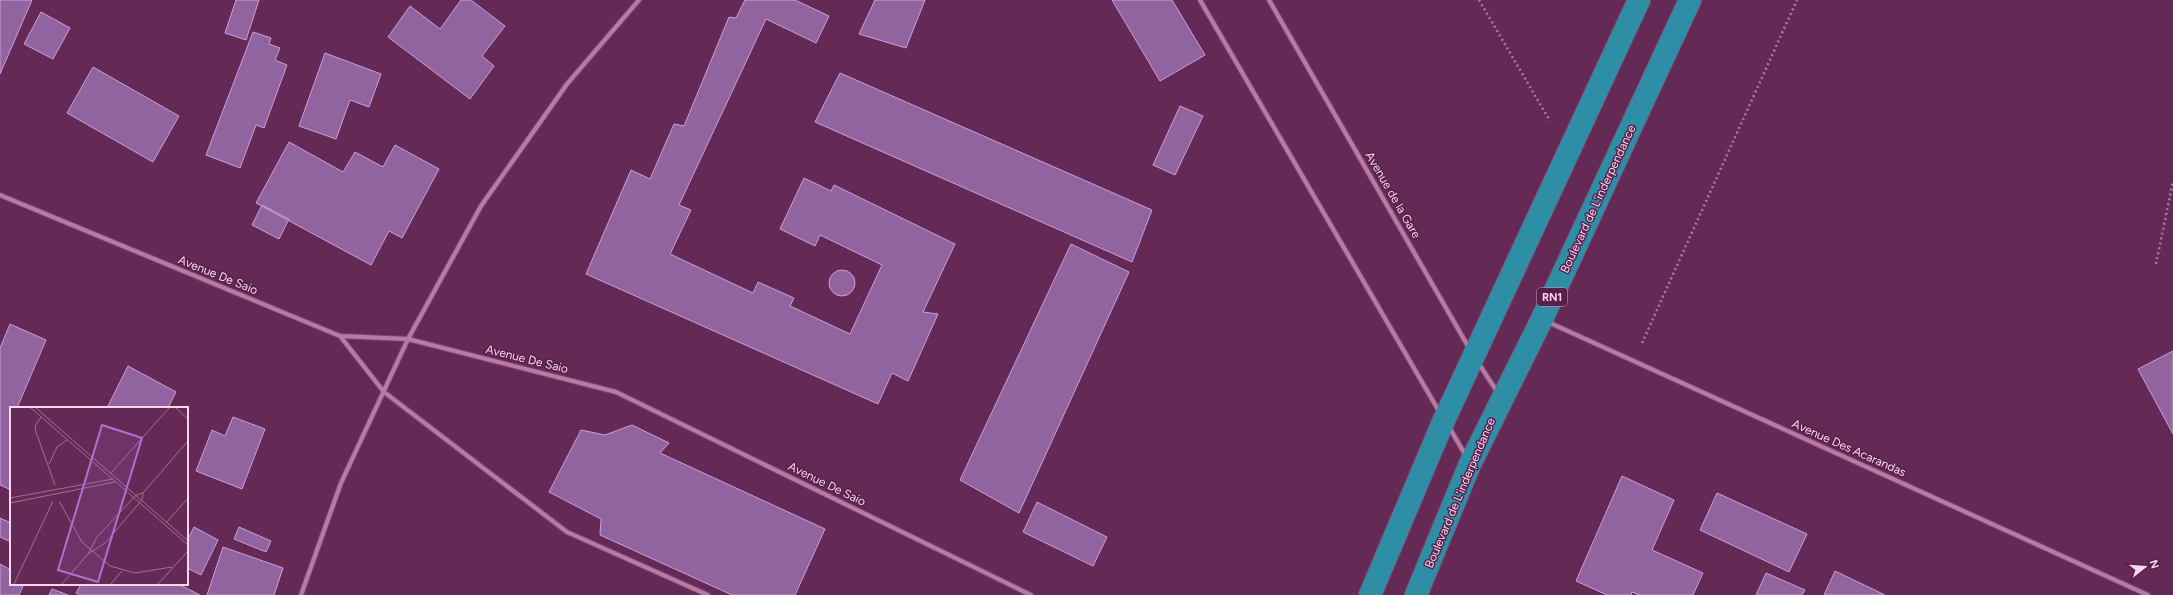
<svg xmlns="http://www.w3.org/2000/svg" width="2173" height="595" viewBox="0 0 2173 595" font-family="Figtree,sans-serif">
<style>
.building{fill:#91649f;stroke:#ce9edc}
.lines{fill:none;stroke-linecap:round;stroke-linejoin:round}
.street-casing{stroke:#7c4a70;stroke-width:6}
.highway-casing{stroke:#7c4a70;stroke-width:24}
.path{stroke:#ab7b9d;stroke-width:2.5;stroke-dasharray:2 3;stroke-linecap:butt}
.street{stroke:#ba79a7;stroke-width:4}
.highway{stroke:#2e8ea6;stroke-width:22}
.labels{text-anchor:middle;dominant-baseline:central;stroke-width:3;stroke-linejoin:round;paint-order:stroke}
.shield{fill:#581f4a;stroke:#c99fbd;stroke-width:1}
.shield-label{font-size:11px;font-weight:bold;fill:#fad6ee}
.street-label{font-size:12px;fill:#fad6ee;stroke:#581f4a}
.inset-road{fill:none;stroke:#a06f92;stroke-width:1}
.view{fill:#ae70d2;fill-opacity:0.15;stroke:#ae70d2;stroke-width:2}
.inset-edge{fill:none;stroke:#fad6ee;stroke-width:2}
</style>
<rect width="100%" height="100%" fill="#642a55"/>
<path class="building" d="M0 0H32L0 74Z
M236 0H259L246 40 225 33Z
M461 0H471L505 26 482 56 494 66 470 99 388 37 410 6 440 29Z
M745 0H795L829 16 816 43 766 19 679 205 691 210 670 254 753 293 758 282 794 298 790 306 850 334 882 265 820 235 815 246 780 229 804 178 831 191 834 185 955 244 923 312 938 314 908 381 892 373 878 404 586 274 631 170 650 179 674 124 684 126 729 17 736 18Z
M875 0H925L906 48 859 34Z
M1112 0H1172L1205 55 1160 81Z
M41 12 70 28 53 59 24 44Z
M253 32 271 38 269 44 280 48 275 60 287 65 264 128 256 125 240 168 206 155Z
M325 53 381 74 369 107 350 100 336 139 299 126Z
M93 67 179 116 153 162 67 113Z
M840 73 1152 210 1132 262 815 122Z
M1180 106 1203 116 1175 175 1153 165Z
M289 142 343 172 355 152 383 167 395 145 439 169 402 238 389 231 371 265 256 203Z
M262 205 289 219 279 239 252 225Z
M1071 244 1129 272 1019 513 960 480Z
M829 283a13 13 0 1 1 26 0a13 13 0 1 1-26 0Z
M10 324 46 340 17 408H11V490L0 485V348Z
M2173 351V434L2138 369Z
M128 366 176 392 168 408H107Z
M233 417 265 429 242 489 196 471 212 430 225 436Z
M632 425 669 443 660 453 825 529 795 595H732L600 535 601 519 549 492 581 430 605 435Z
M1622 476 1674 500 1652 550 1703 573 1693 595H1639L1632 592 1631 595H1607L1576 581Z
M1717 493 1807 534 1789 572 1700 530Z
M1037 502 1107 537 1093 566 1023 532Z
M0 518 11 523V542L0 537Z
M194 527 218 540 201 575 187 568V541Z
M239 527 271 541 266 552 234 539Z
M223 547 283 568 274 595H207Z
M0 564 11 570V584H24L19 595H0Z
M1835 571 1885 595H1824Z
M1766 573 1805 590 1802 595H1756Z
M81 584H178L200 595H80L76 593Z
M52 589 68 595H49Z"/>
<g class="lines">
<defs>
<path id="street" d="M1200 0 1440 413
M1269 0 1469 348
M0 195 340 336 408 339 616 392 1031 595
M1548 322 2148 595
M340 336 384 392 567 532 708 595
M1479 364 1498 393
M1449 427 1466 456
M301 595 341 483 408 339 481 206 567 84 639 0"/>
<path id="highway" d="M1370 595 1444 420 1639 0
M1416 595 1470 464 1542 319 1690 0"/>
</defs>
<use href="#street" class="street-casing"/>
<use href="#highway" class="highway-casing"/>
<path class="path" d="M1479 0 1550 121
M2156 264 2173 181
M1642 343 1797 0"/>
<use href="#street" class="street"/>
<use href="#highway" class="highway"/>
</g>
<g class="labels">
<rect class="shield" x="1537" y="288" width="30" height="18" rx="3"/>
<g class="shield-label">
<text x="1552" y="297">RN1</text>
</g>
<g class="street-label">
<text transform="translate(1393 195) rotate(60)">Avenue de la Gare</text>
<text transform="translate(1598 199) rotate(-65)">Boulevard de L'inderpendance</text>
<text transform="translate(218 275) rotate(22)">Avenue De Saio</text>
<text transform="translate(527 359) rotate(14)">Avenue De Saio</text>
<text transform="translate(1849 448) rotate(24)">Avenue Des Acarandas</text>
<text transform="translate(827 484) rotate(26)">Avenue De Saio</text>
<text transform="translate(1460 493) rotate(-67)">Boulevard de L'inderpendance</text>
</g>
</g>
<g transform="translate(10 407)">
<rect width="178" height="178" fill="#642a55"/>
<path class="inset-road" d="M21 1 178 138M26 1 178 134M166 1 178 12M31 10 25 19 26 25 45 78M39 57 47 40 57 33M101 66 159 1M0 91 103 72M49 94 72 135 100 159 125 166 162 160M0 96 105 75M156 116 178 91M78 147 95 136 132 93 133 86M4 177 43 94M52 177 78 147 87 130 126 88 133 86 178 34M101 177 112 164M148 177 178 144"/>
<path class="view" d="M92 18 132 31 88 175 48 163Z"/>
<rect width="178" height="178" class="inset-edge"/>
</g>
<g transform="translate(2145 567) rotate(73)" stroke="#581f4a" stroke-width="3" paint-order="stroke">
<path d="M0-3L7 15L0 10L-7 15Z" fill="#fad6ee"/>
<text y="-6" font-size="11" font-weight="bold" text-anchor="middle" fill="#fad6ee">N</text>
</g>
</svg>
